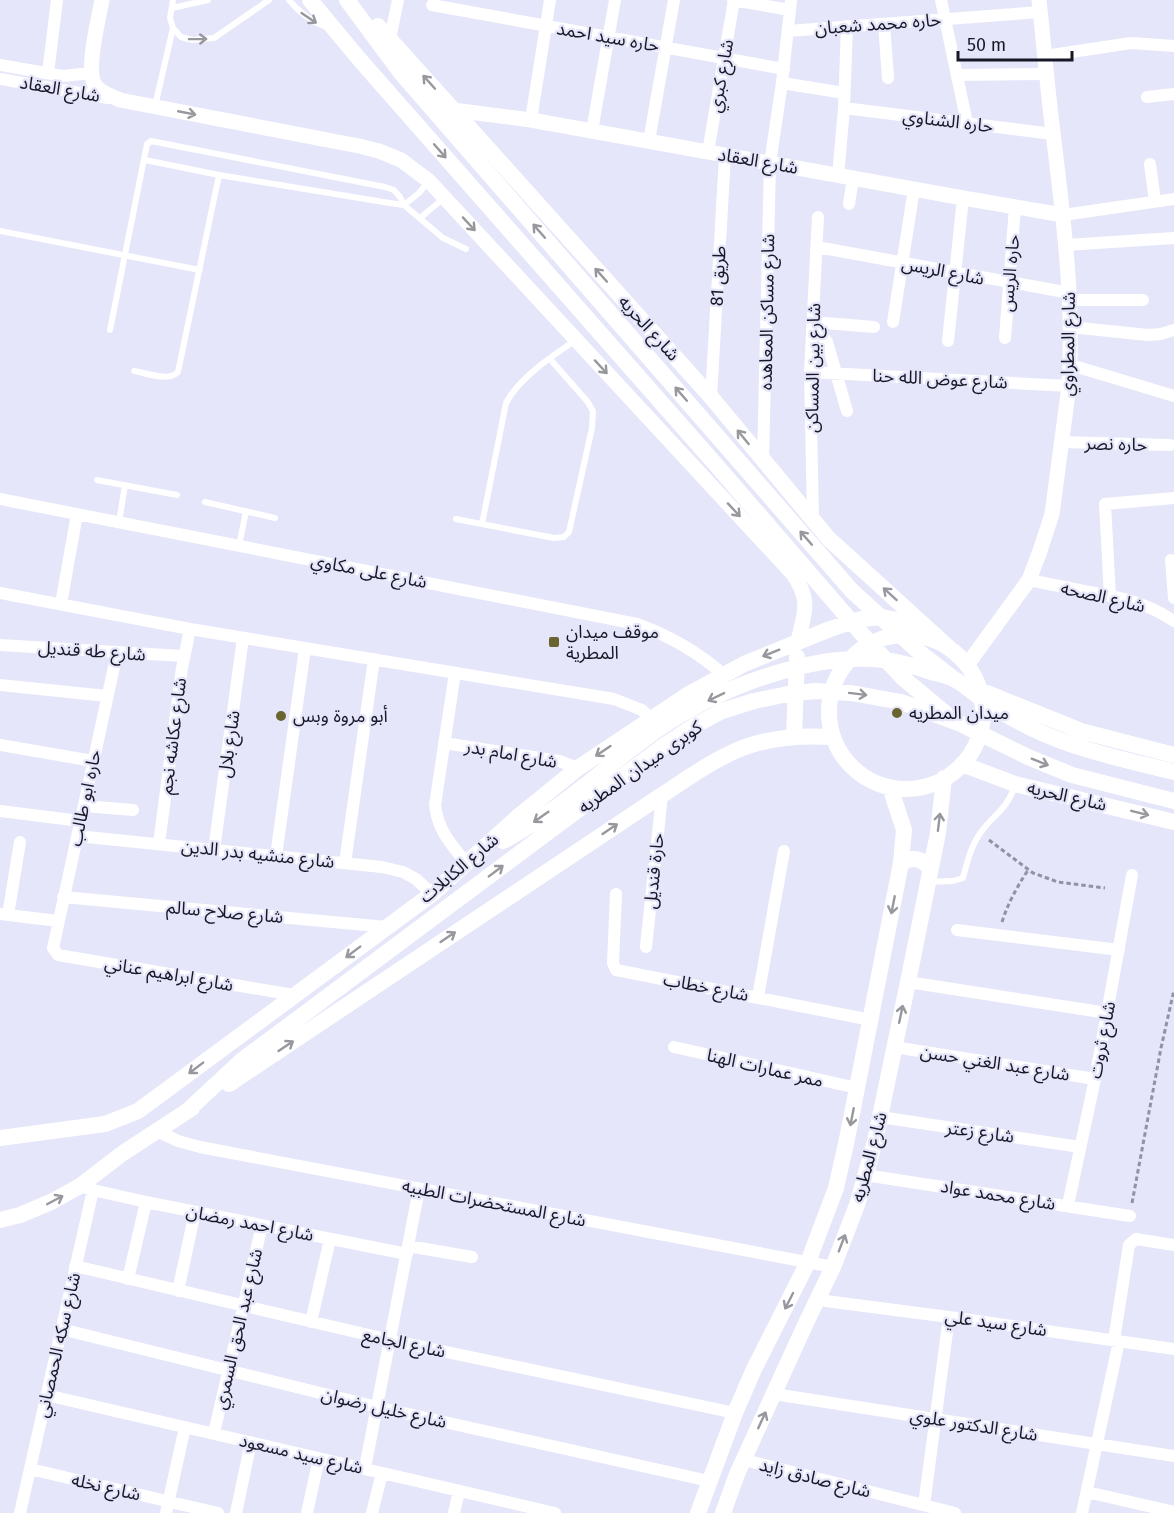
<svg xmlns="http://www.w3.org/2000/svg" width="1174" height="1513" viewBox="0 0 1174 1513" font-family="'Fira Sans','Noto Sans Arabic',sans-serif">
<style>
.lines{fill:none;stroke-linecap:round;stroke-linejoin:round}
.path{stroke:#9192a3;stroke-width:3;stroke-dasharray:4.5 3;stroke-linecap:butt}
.service{stroke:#fff;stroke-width:6}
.minor{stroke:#fff;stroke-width:12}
.tertiary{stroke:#fff;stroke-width:15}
.secondary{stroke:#fff;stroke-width:16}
.oneway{stroke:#97979e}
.poi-dot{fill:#6a6430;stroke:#e5e6f9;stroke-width:2}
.labels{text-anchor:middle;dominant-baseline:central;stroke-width:4.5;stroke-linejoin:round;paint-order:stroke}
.street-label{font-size:18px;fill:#171727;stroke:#e5e6f9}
.poi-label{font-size:18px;fill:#171727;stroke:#e5e6f9;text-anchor:start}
</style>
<rect width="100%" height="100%" fill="#e5e6f9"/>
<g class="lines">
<path class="path" d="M989 840 1033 873 1058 882 1105 888
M1002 922C1008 903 1017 887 1028 870
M1132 1203 1161 1048 1174 990"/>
<path class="service" d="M173 0 170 18 173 28 181 37 192 40 214 38 269 0
M289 0C300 13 311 22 327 27
M172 8 208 0
M155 106 173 28
M145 160 219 175 396 204 404 205 419 193 428 182
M420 218 444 198
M0 231 200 270
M110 330 147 144 151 141 385 187 394 190 400 197 404 205 443 238 466 249
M134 371C147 373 169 382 178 372L219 175
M97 480 177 495
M205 502 275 518
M456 519 554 538 564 537 569 532 592 428 593 411 587 401 550 359
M119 522 125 485
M482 524 506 403C519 378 552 356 576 340
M239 546 246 511
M928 882 953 881 963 878C967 862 971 846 981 832 994 814 1007 810 1015 785"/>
<path class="minor" d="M733 0 790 10
M941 0 967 123
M432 5 784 69
M884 24 888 78
M788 31 1040 12
M390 39 398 0
M1045 56 1131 43 1174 46
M0 65 63 76 91 73
M48 73 57 0
M957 75 1047 74
M0 79 108 98
M782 83 844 93
M1147 97 1174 94
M844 108 1053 134
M531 120 550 0
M592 131 615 0
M649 141 674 0
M708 152 734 0
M1150 164 1155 201
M838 176 844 108 847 26
M849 204 853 178
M1063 215 1174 199
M1066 245 1174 238
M817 247 1070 293
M1070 300H1143
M813 322 874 327
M893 322 914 189
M813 325 821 333 827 342 847 411
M1070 327 1148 335 1161 334 1174 330
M1005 338 1015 207
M948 341 963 198
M1071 365 1174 396
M810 372 1069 386
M711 397 725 156
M1062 442 1170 445
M763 462 770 163 782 83 791 0
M0 499 637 624C670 636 698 652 724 675
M813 518 810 372 818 217
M1171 560 1174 598
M1029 580C1049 584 1069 588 1089 592 1123 598 1145 602 1174 621
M0 593 190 629 614 699 642 710 651 719
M1110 596 1105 504 1174 498
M61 604 77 514
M0 645 183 656
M117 653 53 948 58 955 294 995
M455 673 435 805C438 831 451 844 467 864
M0 685 107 696
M444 743 559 761 578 768
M0 745 93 761
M84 806 133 810
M0 811 80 821
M77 836 382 867 403 872 416 879 432 894
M159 844 182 668 190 629
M214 850 243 638
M276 856 305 648
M345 863 374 659
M616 894 613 963 616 970 871 1020
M63 897 387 927
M0 914 58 921
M8 915 20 842
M957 930 1119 950
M646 947 662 795
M908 982 1107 1013
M758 997 784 851
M674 1047 857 1088
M894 1047 1095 1079
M880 1117 1080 1147
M157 1131 178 1141 200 1147 833 1267
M865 1175 1130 1216
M93 1190 146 1202 407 1254
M1068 1205 1095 1079 1132 875
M408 1246 472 1257
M75 1266 390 1340 735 1413
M128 1279 146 1202
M178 1291 195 1212
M818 1300 949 1317 1174 1349
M311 1322 330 1239
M61 1329 377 1407 709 1481
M1114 1340 1129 1245 1136 1239 1174 1245
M774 1394 1174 1456
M46 1395 555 1513
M214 1433 262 1225
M744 1460 955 1513
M365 1468 419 1189
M30 1469 218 1513
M1087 1492 1174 1512
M924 1505 949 1317
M20 1513 93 1190 80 1186
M166 1513 185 1427
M236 1513 251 1442
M307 1513 319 1458
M372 1513 382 1473
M454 1513 459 1491
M1082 1513 1119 1341"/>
<path class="tertiary" d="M102 0C99 18 85 70 95 85 100 93 112 96 120 100L359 146 379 151 401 160 429 181 793 574C812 602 804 612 798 642
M453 110 531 120 963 198 1063 215
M967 665 1029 580 1040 551 1052 514 1069 386C1074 304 1064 222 1054 141 1048 94 1044 47 1039 0"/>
<path class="secondary" d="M310 0 360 60 717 466 869 642 903 678 945 713
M347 0 401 73 852 591 918 651 954 679
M378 26 711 397 829 539 949 648
M829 712a77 77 0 1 1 154 0a77 77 0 1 1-154 0Z
M987 693 1081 731 1174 755
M794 737 797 657
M962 764 1015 784 1174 822
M503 841C558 812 604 768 654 732 714 690 811 651 884 660 899 662 914 666 928 671 937 674 946 675 954 679 966 685 977 696 987 703 1001 713 1016 720 1031 728 1076 750 1126 760 1174 772
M901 863C912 856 923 858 930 869
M229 1084 662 795C684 781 705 765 729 754 760 738 799 735 833 737
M185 1113 241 1061 665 745 694 726 722 711 754 701 788 694 815 691 851 693 901 702 961 724 1028 757 1072 775 1174 801
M0 1138 105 1124 138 1111 432 894 520 815 578 768 689 694 744 664 830 629 861 619 882 617 892 619 902 622 923 637
M0 1220 20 1215 51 1202 80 1186 123 1153 192 1108
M698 1513 735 1413 754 1369 808 1262 836 1188 847 1139 901 863 904 830 890 787
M723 1513 737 1474 806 1323 833 1267 857 1205 875 1141 908 982 938 833 944 778"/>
</g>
<defs><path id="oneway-shaft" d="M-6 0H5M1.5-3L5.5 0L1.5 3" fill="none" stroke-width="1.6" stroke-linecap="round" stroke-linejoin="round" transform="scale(1.5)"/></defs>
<g class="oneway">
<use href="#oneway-shaft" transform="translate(309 18) rotate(34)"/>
<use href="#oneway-shaft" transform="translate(198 39) rotate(-1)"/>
<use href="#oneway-shaft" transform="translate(429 82) rotate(-132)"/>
<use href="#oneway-shaft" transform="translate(187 113) rotate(11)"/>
<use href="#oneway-shaft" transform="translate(440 151) rotate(49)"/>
<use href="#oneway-shaft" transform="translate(469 224) rotate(47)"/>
<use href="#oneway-shaft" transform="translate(539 231) rotate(-131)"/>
<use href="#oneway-shaft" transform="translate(601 275) rotate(-132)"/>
<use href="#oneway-shaft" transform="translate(601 367) rotate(47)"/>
<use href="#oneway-shaft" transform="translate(681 394) rotate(-131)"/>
<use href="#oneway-shaft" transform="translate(743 437) rotate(-129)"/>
<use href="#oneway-shaft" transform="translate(734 510) rotate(47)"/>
<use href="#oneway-shaft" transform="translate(806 538) rotate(-131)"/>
<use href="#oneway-shaft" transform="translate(890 594) rotate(-138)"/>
<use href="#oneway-shaft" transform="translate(771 653) rotate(158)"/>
<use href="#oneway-shaft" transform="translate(858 694) rotate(7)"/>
<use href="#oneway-shaft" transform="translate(716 697) rotate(154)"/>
<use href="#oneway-shaft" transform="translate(603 751) rotate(146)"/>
<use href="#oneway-shaft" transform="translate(1040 762) rotate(22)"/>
<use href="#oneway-shaft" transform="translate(1140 813) rotate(14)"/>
<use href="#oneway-shaft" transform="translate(541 817) rotate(145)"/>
<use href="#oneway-shaft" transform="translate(939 822) rotate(-83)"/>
<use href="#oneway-shaft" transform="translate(610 829) rotate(-34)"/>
<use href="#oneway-shaft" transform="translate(496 871) rotate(-37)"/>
<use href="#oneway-shaft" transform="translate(893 905) rotate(101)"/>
<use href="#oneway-shaft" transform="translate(448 937) rotate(-34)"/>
<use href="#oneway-shaft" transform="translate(353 952) rotate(143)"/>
<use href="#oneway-shaft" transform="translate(901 1014) rotate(-78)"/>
<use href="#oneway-shaft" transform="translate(286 1046) rotate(-34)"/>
<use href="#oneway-shaft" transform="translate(196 1068) rotate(143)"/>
<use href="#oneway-shaft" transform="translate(852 1117) rotate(101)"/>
<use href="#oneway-shaft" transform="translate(55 1200) rotate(-28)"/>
<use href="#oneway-shaft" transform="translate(842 1243) rotate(-69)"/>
<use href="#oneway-shaft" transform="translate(789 1301) rotate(117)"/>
<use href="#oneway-shaft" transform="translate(762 1420) rotate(-65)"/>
</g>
<g class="poi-dot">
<rect x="548" y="636" width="12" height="12" rx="3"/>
<circle cx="897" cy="713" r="6"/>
<circle cx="281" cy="716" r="6"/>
</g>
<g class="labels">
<g class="street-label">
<text transform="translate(878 24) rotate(-4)">حاره محمد شعبان</text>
<text transform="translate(608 37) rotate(10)">حاره سيد احمد</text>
<text transform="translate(721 76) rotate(-80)">شارع كبري</text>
<text transform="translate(60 89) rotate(10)">شارع العقاد</text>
<text transform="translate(948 121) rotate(7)">حاره الشناوي</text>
<text transform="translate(758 161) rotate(10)">شارع العقاد</text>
<text transform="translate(943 271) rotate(11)">شارع الريس</text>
<text transform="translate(1010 273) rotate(-85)">حاره الريس</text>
<text transform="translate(718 276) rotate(-87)">طريق 81</text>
<text transform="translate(767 312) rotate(-89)">شارع مساكن المعاهده</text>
<text transform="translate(649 328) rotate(48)">شارع الحريه</text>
<text transform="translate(1068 344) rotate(-89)">شارع المطراوي</text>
<text transform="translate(813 368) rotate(-89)">شارع بين المساكن</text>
<text transform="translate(940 379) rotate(3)">شارع عوض الله حنا</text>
<text transform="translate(1116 444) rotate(2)">حاره نصر</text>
<text transform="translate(369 571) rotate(11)">شارع على مكاوي</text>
<text transform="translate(1103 597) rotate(13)">شارع الصحه</text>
<text transform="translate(92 651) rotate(4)">شارع طه قنديل</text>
<text transform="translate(173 736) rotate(-83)">شارع عكاشه نجم</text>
<text transform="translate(229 744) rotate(-82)">شارع بلال</text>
<text transform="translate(511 754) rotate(10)">شارع امام بدر</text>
<text transform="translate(640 767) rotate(-35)">كوبرى ميدان المطريه</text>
<text transform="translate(1067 796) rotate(13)">شارع الحريه</text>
<text transform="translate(85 798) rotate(-78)">حاره ابو طالب</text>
<text transform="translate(258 854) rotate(6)">شارع منشيه بدر الدين</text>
<text transform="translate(459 868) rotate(-40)">شارع الكابلات</text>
<text transform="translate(654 871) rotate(-84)">حارة قنديل</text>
<text transform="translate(225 912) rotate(5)">شارع صلاح سالم</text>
<text transform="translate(169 974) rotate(10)">شارع ابراهيم عناني</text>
<text transform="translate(706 987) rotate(11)">شارع خطاب</text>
<text transform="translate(1102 1040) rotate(-79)">شارع ثروت</text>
<text transform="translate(995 1063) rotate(9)">شارع عبد الغني حسن</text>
<text transform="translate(765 1068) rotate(13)">ممر عمارات الهنا</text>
<text transform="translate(980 1132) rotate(8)">شارع زعتر</text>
<text transform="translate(869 1157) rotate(-75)">شارع المطريه</text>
<text transform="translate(998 1195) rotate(9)">شارع محمد عواد</text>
<text transform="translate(494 1203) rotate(11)">شارع المستحضرات الطبيه</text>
<text transform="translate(250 1223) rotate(11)">شارع احمد رمضان</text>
<text transform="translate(996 1323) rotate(8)">شارع سيد علي</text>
<text transform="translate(238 1329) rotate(-77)">شارع عبد الحق السمري</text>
<text transform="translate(404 1343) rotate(12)">شارع الجامع</text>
<text transform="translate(58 1345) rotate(-77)">شارع سكه الحمصاني</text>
<text transform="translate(384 1408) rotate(13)">شارع خليل رضوان</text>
<text transform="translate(974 1425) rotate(9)">شارع الدكتور علوي</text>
<text transform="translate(301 1454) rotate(13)">شارع سيد مسعود</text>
<text transform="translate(815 1478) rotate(14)">شارع صادق زايد</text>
<text transform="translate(106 1487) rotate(13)">شارع نخله</text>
</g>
<g class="poi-label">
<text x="566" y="632">موقف ميدان<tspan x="566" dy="21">المطرية</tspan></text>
<text x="909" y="713">ميدان المطريه</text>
<text x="293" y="716">أبو مروة وبس</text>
</g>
</g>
<path d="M958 51v9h114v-9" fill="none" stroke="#171727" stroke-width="3"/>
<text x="967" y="51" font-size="18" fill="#171727" stroke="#e5e6f9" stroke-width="4.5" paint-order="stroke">50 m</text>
</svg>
